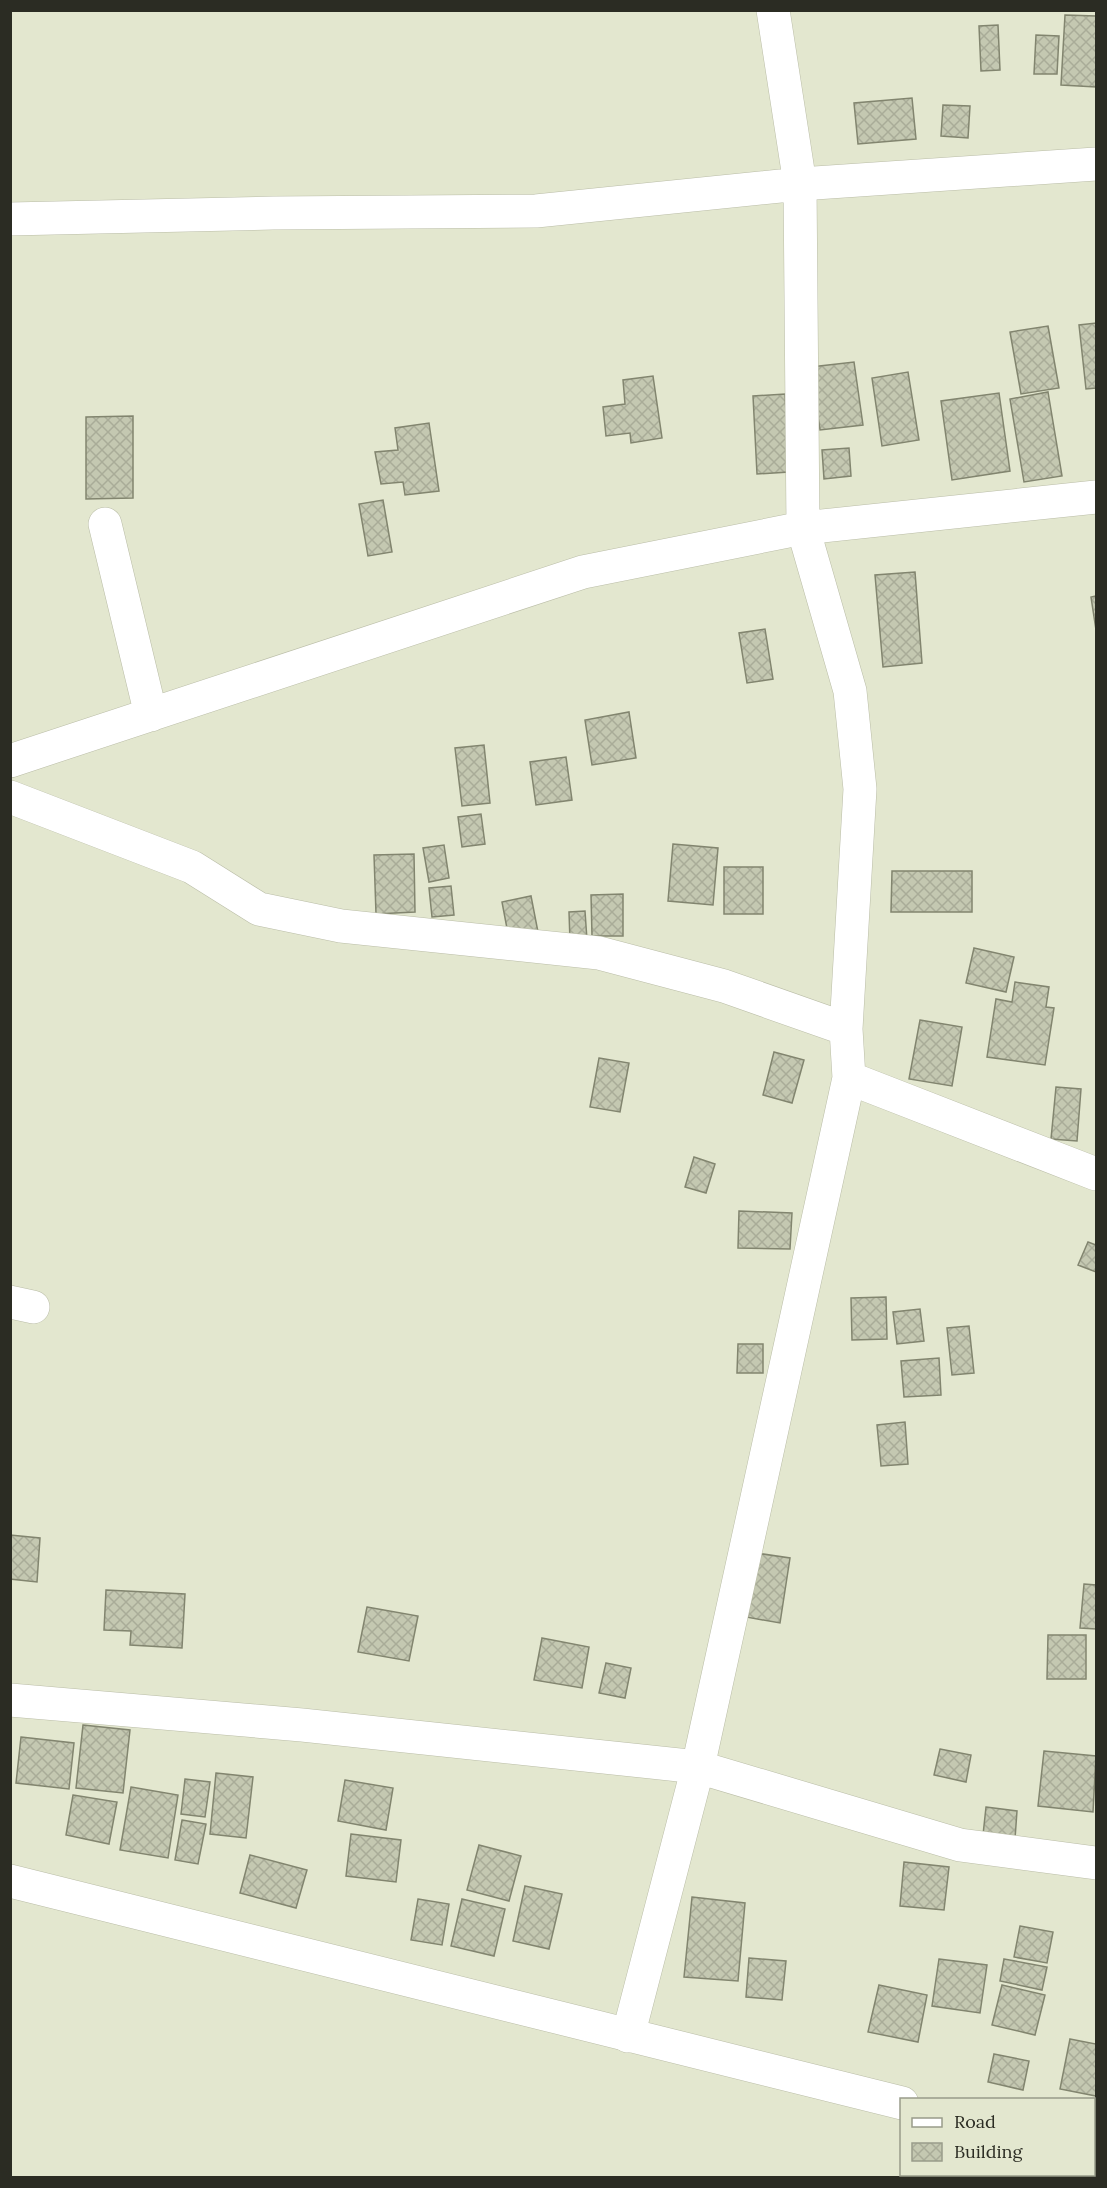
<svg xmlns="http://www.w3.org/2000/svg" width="1107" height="2188" viewBox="0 0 1107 2188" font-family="Lora,serif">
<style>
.building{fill:url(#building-cross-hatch);stroke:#82856f;stroke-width:1.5}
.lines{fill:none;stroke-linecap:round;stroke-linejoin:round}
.minor-casing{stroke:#babda7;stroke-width:34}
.secondary-casing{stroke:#babda7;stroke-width:34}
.minor{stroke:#fff;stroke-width:33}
.secondary{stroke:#fff;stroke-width:33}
</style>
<defs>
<pattern id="building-cross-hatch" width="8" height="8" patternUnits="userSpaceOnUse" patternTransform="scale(1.5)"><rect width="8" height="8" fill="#c4c8b1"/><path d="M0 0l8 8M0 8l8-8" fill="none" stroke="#a9ac98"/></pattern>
</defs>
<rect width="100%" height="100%" fill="#e3e7cf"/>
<path class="building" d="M1065 15 1096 16V87L1061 85Z
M998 25 1000 70 981 71 979 26Z
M1036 35 1059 36 1057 74H1034Z
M912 98 916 139 858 144 854 103Z
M943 105 970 106 968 138 941 136Z
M1096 323V388L1086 389 1079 325Z
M1048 326 1059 388 1021 394 1010 332Z
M854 362 863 425 820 430 811 367Z
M908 372 919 440 882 446 872 378Z
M653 376 662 438 631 443 630 433 606 436 603 407 625 404 623 380Z
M1048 392 1062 476 1024 482 1010 399Z
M999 393 1010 471 952 480 941 401Z
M785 394 789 472 757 474 753 396Z
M133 416V498L86 499V417Z
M429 423 439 491 405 495 403 482 381 484 375 452 398 450 395 428Z
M849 448 851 476 824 479 822 450Z
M383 500 392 552 368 556 359 504Z
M915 572 922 663 883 667 875 575Z
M1096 596V630L1091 597Z
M765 629 773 679 747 683 739 633Z
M629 712 636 758 592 765 585 720Z
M484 745 490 803 462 806 455 748Z
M566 757 572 800 536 805 530 762Z
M481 814 485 844 462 847 458 817Z
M673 844 718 848 713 905 668 901Z
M444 845 449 878 429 882 423 848Z
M414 854 415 912 376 914 374 855Z
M724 867H763V914H724Z
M892 871H972V912H891Z
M451 886 454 915 432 917 429 888Z
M623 894V936H592L591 895Z
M531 896 538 932 509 939 502 902Z
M585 911 587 940 570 941 569 912Z
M974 948 1014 957 1006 992 966 983Z
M1015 982 1049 987 1046 1007 1054 1008 1045 1065 987 1057 996 999 1012 1002Z
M920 1020 962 1027 952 1086 909 1079Z
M774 1052 804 1060 792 1103 763 1095Z
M599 1058 629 1063 620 1112 590 1107Z
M1056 1087 1081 1089 1077 1141 1051 1139Z
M694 1157 715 1164 706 1193 685 1187Z
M739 1211 792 1213 790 1249 738 1248Z
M1088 1242 1096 1245V1272L1078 1265Z
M886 1297 887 1339 852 1340 851 1298Z
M920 1309 924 1341 897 1344 893 1312Z
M969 1326 974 1373 952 1375 947 1328Z
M738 1344H763V1373H737Z
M939 1358 941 1395 904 1397 901 1361Z
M905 1422 908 1464 881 1466 877 1425Z
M10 1535 40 1538 37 1582 10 1579Z
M756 1553 790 1558 780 1623 746 1617Z
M1084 1584 1096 1585V1629L1080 1628Z
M106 1590 185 1594 182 1648 130 1645 131 1631 104 1630Z
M367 1607 418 1616 409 1661 358 1652Z
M1048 1635H1086V1679H1047Z
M542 1638 589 1647 582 1688 534 1680Z
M606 1663 631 1668 625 1698 599 1693Z
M83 1725 130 1730 123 1793 76 1788Z
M21 1737 74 1743 69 1789 16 1783Z
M940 1749 971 1755 966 1782 934 1775Z
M1044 1751 1096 1756 1093 1812 1038 1806Z
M216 1773 253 1777 246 1838 210 1834Z
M185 1779 210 1782 205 1817 181 1814Z
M345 1780 393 1788 386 1830 338 1821Z
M131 1787 178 1795 168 1858 120 1850Z
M73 1795 117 1802 109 1844 66 1835Z
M986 1807 1017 1811 1015 1839 983 1835Z
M182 1820 206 1824 198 1864 175 1860Z
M351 1834 401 1840 396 1882 346 1876Z
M479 1845 521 1856 509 1901 467 1890Z
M250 1855 307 1870 296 1908 240 1893Z
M904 1862 949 1867 944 1910 900 1906Z
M525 1886 562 1894 549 1949 513 1941Z
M692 1897 745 1903 738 1981 684 1977Z
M418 1899 449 1904 442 1945 411 1940Z
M462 1899 505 1909 494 1956 451 1946Z
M1020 1926 1053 1932 1047 1963 1014 1957Z
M749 1958 786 1961 782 2000 746 1997Z
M939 1959 987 1965 980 2013 932 2006Z
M1004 1959 1047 1967 1042 1990 1000 1981Z
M879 1985 927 1995 918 2042 868 2032Z
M1002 1985 1045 1995 1035 2035 992 2025Z
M1070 2039 1096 2044V2096L1060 2089Z
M994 2054 1029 2061 1023 2090 988 2082Z"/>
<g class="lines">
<defs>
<path id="minor" d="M10 219 273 213 536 211 800 184 1096 164
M105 524 151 715
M10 761 583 572 803 528 1096 497
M10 797 192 867 259 909 341 926 599 953 724 986 846 1029
M849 1078 1096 1174
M10 1302 33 1307
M10 1700 302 1725 698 1767 960 1845 1096 1863
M628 2036 698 1767 849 1078 846 1029 860 789 850 691 803 528 800 184 773 10"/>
<path id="secondary" d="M10 1881 902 2103
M1094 2151 1096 2152"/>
</defs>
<use href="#minor" class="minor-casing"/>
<use href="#secondary" class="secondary-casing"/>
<use href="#minor" class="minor"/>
<use href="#secondary" class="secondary"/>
</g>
<rect width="1107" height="2188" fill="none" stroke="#2b2c23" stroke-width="24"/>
<rect x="900" y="2098" width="195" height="78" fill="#e3e7cf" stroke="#999c8a" stroke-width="1.5"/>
<rect x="912" y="2118" width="30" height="9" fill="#ffffff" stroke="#999c8a" stroke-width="1.5"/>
<text x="954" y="2128" font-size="18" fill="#2b2c23">Road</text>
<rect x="912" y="2143" width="30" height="18" fill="url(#building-cross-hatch)" stroke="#999c8a" stroke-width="1.5"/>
<text x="954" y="2158" font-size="18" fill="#2b2c23">Building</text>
</svg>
